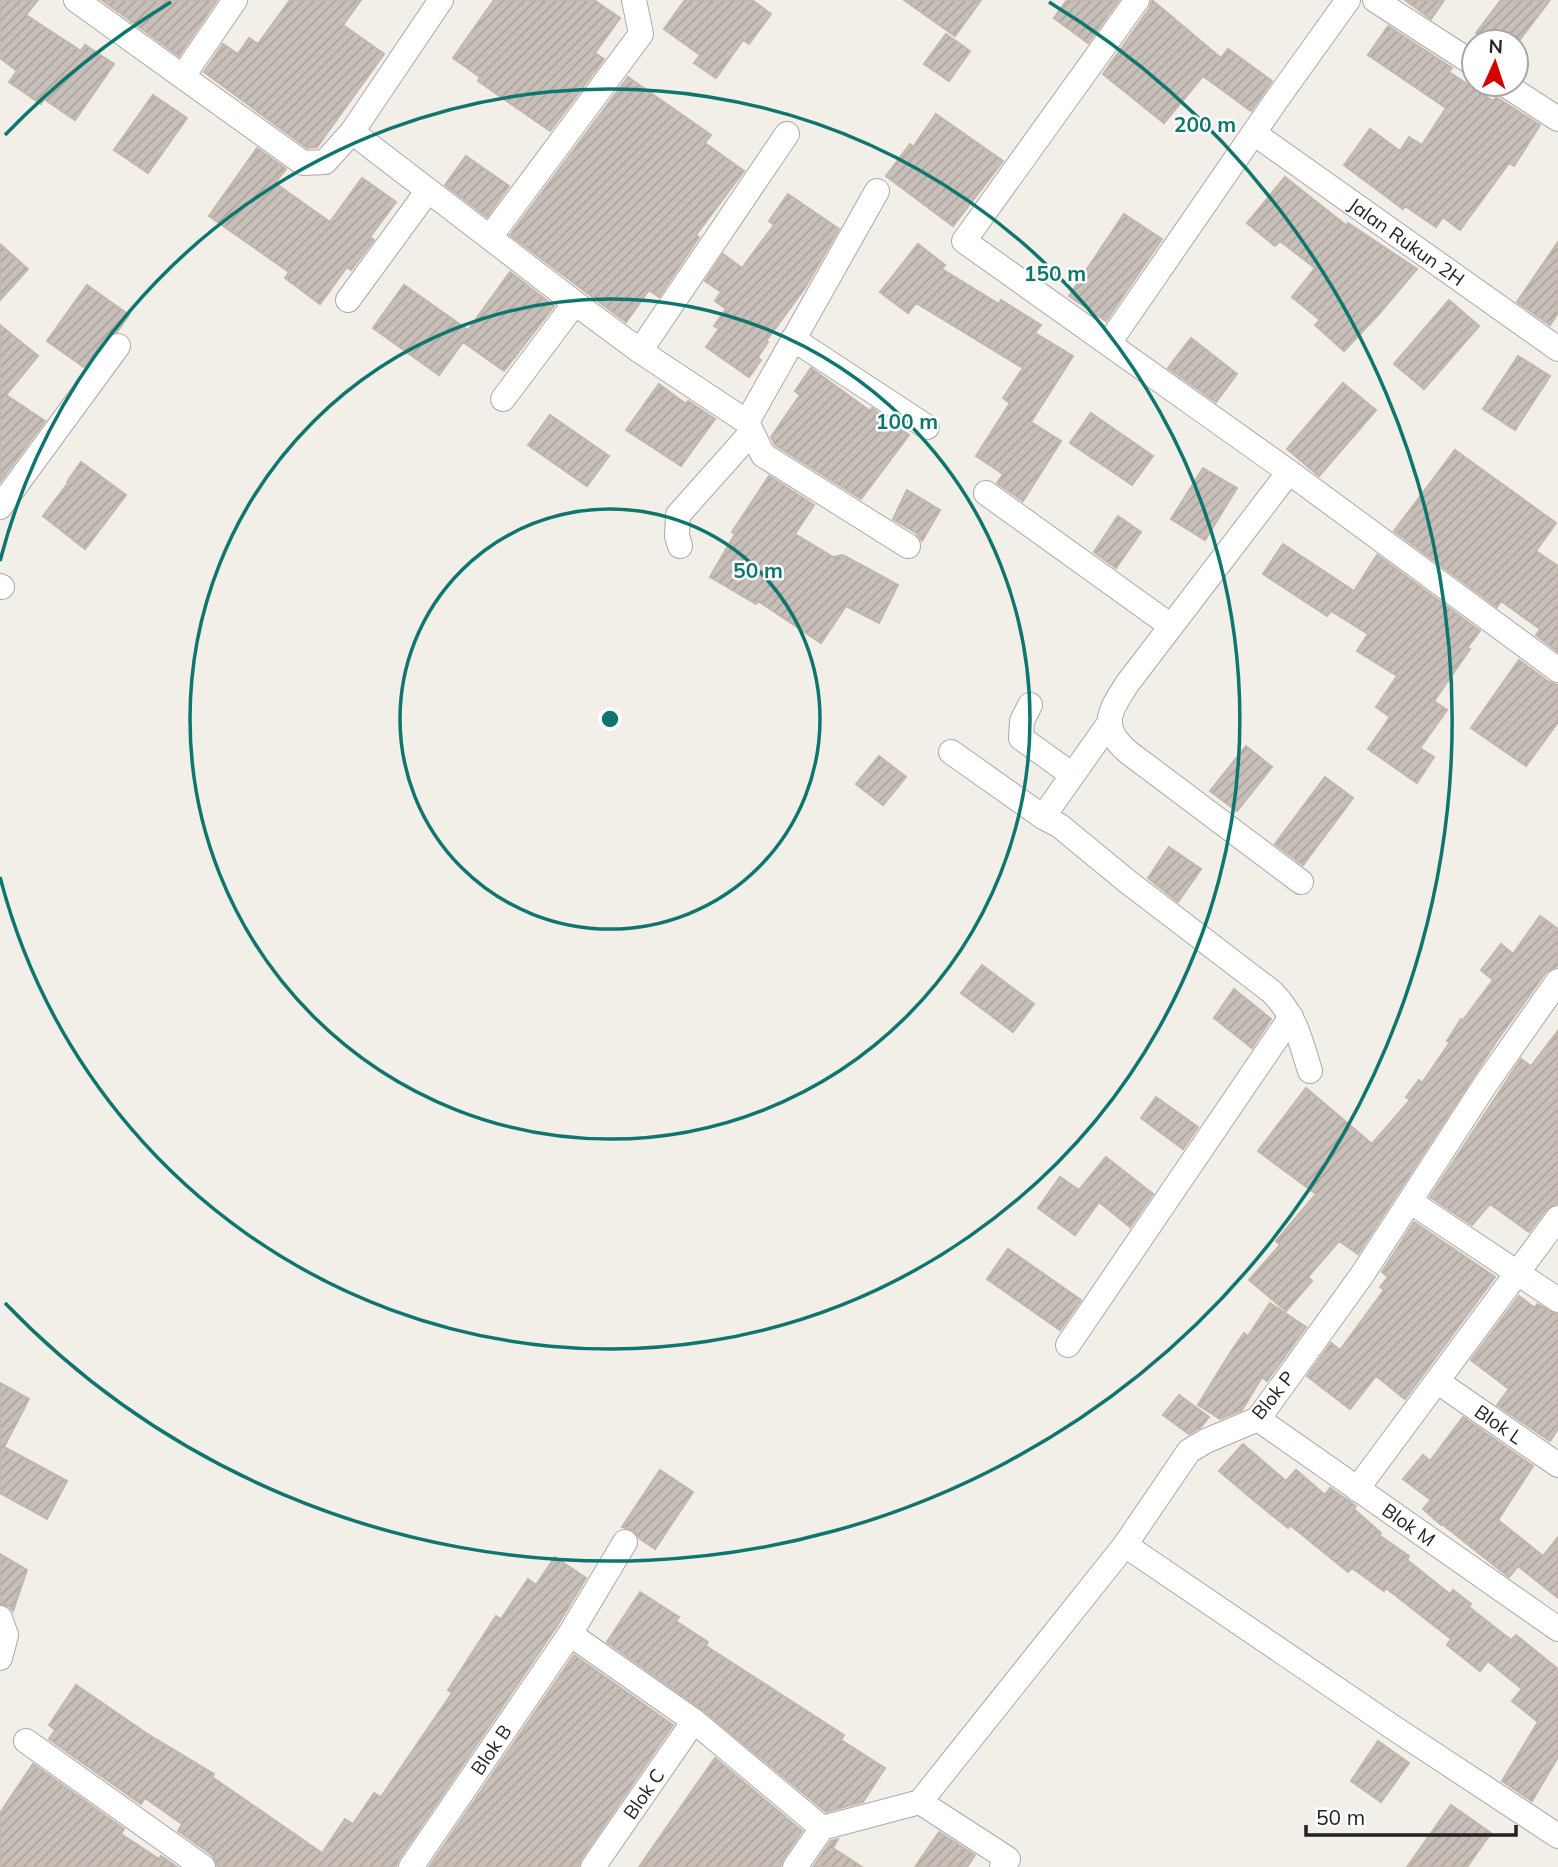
<svg xmlns="http://www.w3.org/2000/svg" width="1558" height="1867" viewBox="0 0 1558 1867" font-family="Mulish,sans-serif">
<style>
.building{fill:url(#building-hatch);stroke:#c4b6ab;stroke-width:2}
.lines{fill:none;stroke-linecap:round;stroke-linejoin:round}
.street-casing{stroke:#a9a9a9;stroke-width:26}
.street{stroke:#fff;stroke-width:24}
.ring{fill:none;stroke:#0f766e;stroke-width:3.5}
.labels{text-anchor:middle;dominant-baseline:central;stroke-width:5;stroke-linejoin:round;paint-order:stroke}
.street-label{font-size:19px;fill:#222;stroke:#fff}
.centre{fill:#0f766e;stroke:#fff;stroke-width:3.5}
.ring-label{font-size:21px;text-anchor:middle;font-weight:bold;fill:#0f766e;stroke:#fff;stroke-width:5;stroke-linejoin:round;paint-order:stroke}
</style>
<defs>
<pattern id="building-hatch" width="6" height="6" patternUnits="userSpaceOnUse" patternTransform="scale(1.75)"><rect width="6" height="6" fill="#c7bfb8"/><path d="M-1 1l2-2M0 6l6-6M5 7l2-2" fill="none" stroke="#aba49e"/></pattern>
</defs>
<rect width="100%" height="100%" fill="#f2efe9"/>
<path class="building" d="M0 0H38L26 15 81 51 85 45 114 64 75 120 44 99 41 104 9 82 17 71 0 58Z
M102 0H217L179 56Z
M290 0H361L343 25 384 54 317 147 307 148 204 72 223 44 238 54 249 38 258 44Z
M494 0H594L620 18 595 53 604 59 550 131 478 81 480 77 453 58Z
M685 0H752L771 14 749 44 743 40 716 78 694 63 700 55 664 29Z
M904 0H981L955 36Z
M1067 0H1119L1088 43 1054 18Z
M1152 0 1221 58 1228 49 1272 81 1251 111 1203 76 1164 123 1103 74 1149 9Z
M1405 0H1444L1431 19Z
M1501 0H1550L1518 42H1488L1476 33Z
M1388 26 1452 68 1449 72 1493 101 1496 97 1540 125 1514 166 1509 163 1460 230 1443 217 1436 227 1405 206 1403 209 1344 165 1370 129 1400 151 1409 137 1422 145 1446 108 1368 55Z
M946 34 970 51 949 81 924 64Z
M628 77 711 135 705 143 744 171 696 235 699 237 659 297 649 290 626 322 510 235Z
M153 95 187 118 148 173 114 150Z
M936 114 1003 161 953 226 886 176 910 144 913 147Z
M257 148 286 169 275 183 330 222 362 178 396 202 370 237 374 240 351 270 347 267 320 304 285 278 289 272 209 216Z
M466 156 509 186 487 217 445 185Z
M1285 177 1347 226 1348 223 1417 269 1378 315 1344 351 1315 325 1320 320 1292 297 1315 268 1280 241 1275 246 1247 223Z
M788 194 839 229 805 288 766 341 768 342 758 357 761 360 749 377 706 347 719 329 714 326 726 309 715 301 721 292 705 281 723 254 742 268 774 225 769 221Z
M1124 214 1162 239 1106 321 1069 296Z
M1558 242V313L1550 325 1517 302Z
M0 244 28 269 0 300Z
M918 244 945 265 942 269 999 304 1001 300 1041 325 1035 333 1073 356 1031 422 1061 441 1023 501 997 483 1003 474 976 456 1010 403 1003 398 1023 368 916 303 908 313 880 292Z
M510 272 554 306 504 371 463 342 439 375 373 328 404 285 468 330Z
M87 285 129 315 117 332 106 337 84 367 47 341Z
M1449 300 1479 326 1424 389 1394 364Z
M0 325 38 356 6 395 45 421 0 482Z
M1191 338 1237 374 1216 402 1168 368Z
M1518 356 1550 376 1515 430 1483 409Z
M811 368 870 411 872 408 909 435 861 499 775 445 771 437 800 395 795 391Z
M1343 383 1376 410 1319 476 1287 449Z
M659 384 686 404 688 401 715 419 681 466 626 430Z
M1091 413 1153 456 1132 485 1070 443Z
M550 415 609 456 587 486 528 445Z
M1455 450 1556 523 1536 551 1558 566V652L1536 635 1540 629 1501 601 1497 607 1394 531Z
M81 462 126 495 85 549 43 516 68 483 67 482Z
M1203 468 1237 488 1205 540 1171 519Z
M769 476 814 505 795 534 833 557 843 555 898 585 879 623 846 606 821 643 758 601 756 604 710 577 735 534 732 532Z
M907 490 940 510 922 541 916 533 893 519Z
M1118 516 1141 532 1116 568 1094 552Z
M1283 544 1354 591 1377 555 1480 631 1467 648 1470 649 1434 701 1447 710 1420 748 1434 757 1417 783 1368 749 1390 717 1376 707 1397 676 1357 651 1368 634 1331 611 1327 616 1263 574Z
M1519 660 1549 682 1558 685V722L1526 766 1471 728Z
M1246 746 1272 767 1237 811 1210 791Z
M879 756 906 777 883 805 856 784Z
M1325 777 1353 798 1303 865 1275 844Z
M1169 847 1201 869 1178 902 1148 878Z
M1540 916 1558 929V966L1546 972 1496 1042 1358 1254 1339 1241 1308 1277 1312 1281 1286 1311 1249 1280 1280 1245 1276 1241 1316 1194 1258 1151 1306 1088 1372 1144 1410 1100 1406 1097 1419 1080 1422 1083 1450 1042 1447 1041 1461 1019 1463 1020 1493 980 1481 970 1501 944 1513 954Z
M982 965 1034 1004 1013 1032 961 993Z
M1234 989 1271 1019 1252 1048 1214 1018Z
M1558 1031V1203L1547 1209 1529 1232 1490 1204 1472 1225 1430 1197 1521 1059 1531 1066Z
M1156 1097 1198 1127 1183 1149 1141 1118Z
M1106 1157 1153 1194 1130 1227 1099 1202 1075 1235 1038 1208 1060 1177 1079 1190Z
M1414 1222 1495 1277 1405 1399 1376 1376 1350 1409 1307 1376 1331 1343 1340 1350 1384 1290 1380 1287 1388 1277 1382 1272Z
M1008 1249 1081 1300 1060 1330 987 1279Z
M1519 1296 1535 1308 1537 1304 1558 1315V1429L1550 1441 1497 1405 1509 1389 1471 1360Z
M1270 1303 1306 1327 1267 1381 1262 1377 1242 1410 1220 1419 1198 1405 1230 1353 1244 1333 1248 1336Z
M0 1383 29 1399 4 1447 67 1481 47 1519 0 1493Z
M1179 1395 1209 1417 1201 1427 1189 1434 1163 1415Z
M1463 1417 1533 1466 1498 1520 1543 1556 1558 1537V1598L1518 1566 1509 1577 1442 1524 1441 1525 1423 1509 1431 1500 1403 1479 1423 1455 1430 1461Z
M1243 1444 1286 1481 1296 1470 1325 1495 1330 1488 1356 1506 1354 1509 1381 1533 1379 1535 1409 1556 1407 1560 1450 1594 1453 1590 1471 1604 1469 1607 1511 1640 1516 1635 1558 1669V1757L1532 1801 1502 1781 1538 1722 1512 1701 1522 1689 1488 1661 1480 1671 1447 1645 1451 1639 1386 1588 1384 1591 1352 1568 1348 1572 1290 1525 1288 1528 1257 1503 1219 1471Z
M660 1470 693 1492 655 1549 639 1538 633 1530 622 1527Z
M0 1554 27 1570 13 1611 9 1606 0 1604Z
M555 1557 586 1578 557 1626 399 1859 396 1867H218L212 1855 178 1831 182 1824 145 1798 141 1804 49 1739 55 1730 49 1725 76 1685 146 1733 214 1774 212 1777 322 1853 345 1819 353 1824 374 1793 381 1797 452 1693 448 1690 496 1616 501 1619 528 1579 536 1585Z
M640 1592 679 1617 676 1621 708 1642 706 1646 844 1735 841 1740 885 1768 863 1802 826 1812 703 1710 607 1642Z
M574 1655 673 1725 581 1859 578 1867H429Z
M1378 1741 1409 1763 1381 1802 1351 1781Z
M715 1758 802 1831 783 1859 780 1867H639Z
M33 1764 124 1829 121 1834 159 1859 161 1856 177 1867H0V1813Z
M1451 1805 1491 1833 1467 1867H1407Z
M939 1832 975 1855 967 1867H915Z
M838 1839 833 1848 862 1867H813L831 1841Z"/>
<g class="lines">
<defs>
<g id="street">
<path d="M76 0 303 163 325 162 352 132 441 0"/>
<path d="M1137 0 964 241 1289 472 1558 670"/>
<path d="M1375 0 1474 64"/>
<path d="M183 76 235 0"/>
<path d="M1504 84 1558 119"/>
<path d="M352 132 575 303 640 351 747 422 763 455 908 546"/>
<path id="s1" d="M1255 134 1558 349"/>
<path d="M490 237 641 34 634 0"/>
<path d="M348 300 427 192"/>
<path d="M793 339 927 427"/>
<path d="M1109 343 1275 102 1348 0"/>
<path d="M640 351 787 134"/>
<path d="M503 399 575 303"/>
<path d="M747 422 877 191"/>
<path d="M1289 472 1127 684C1109 712 1099 727 1128 752L1301 882"/>
<path d="M986 493 1171 626"/>
<path d="M0 507 118 346"/>
<path d="M680 546 677 536 678 515 751 433"/>
<path d="M0 586 2 587"/>
<path d="M1030 705 1022 721 1021 738 1071 774"/>
<path d="M1110 722 1043 817 1060 826 1128 882 1272 992C1296 1017 1300 1039 1310 1071"/>
<path d="M951 752 1043 817"/>
<path d="M1411 1202 1558 1300"/>
<path d="M1068 1345 1291 1017"/>
<path id="s2" d="M1438 1382 1558 1465"/>
<path id="s3" d="M1258 1419 1558 1629"/>
<path d="M1357 1489 1558 1218"/>
<path d="M1125 1545 1394 1728 1558 1836"/>
<path d="M0 1618 6 1635 0 1658"/>
<path d="M570 1634 694 1721 822 1828"/>
<path d="M26 1741 203 1867"/>
<path d="M920 1802 1125 1545 1189 1451 1206 1441 1258 1419 1362 1275 1485 1085 1558 981"/>
<path d="M920 1802 1008 1859 1002 1867"/>
<path id="s4" d="M411 1867 570 1634 625 1542"/>
<path id="s5" d="M593 1867 694 1721"/>
<path d="M795 1867 822 1828 920 1802"/>
</g>
</defs>
<use href="#street" class="street-casing"/>
<use href="#street" class="street"/>
</g>
<g class="ring">
<circle cx="610" cy="719" r="210"/>
<circle cx="610" cy="719" r="420"/>
<path d="M0 561A630 630 0 1 1 0 877"/>
<path d="M5 135A841 841 0 0 1 171 2M1049 2A841 841 0 1 1 5 1303"/>
</g>
<g class="labels">
<g class="street-label">
<text stroke="none"><textPath href="#s1" startOffset="186">Jalan Rukun 2H</textPath></text>
<text transform="translate(1273 1395) rotate(-51)">Blok P</text>
<text stroke="none"><textPath href="#s2" startOffset="74">Blok L</textPath></text>
<text stroke="none"><textPath href="#s3" startOffset="184">Blok M</textPath></text>
<text stroke="none"><textPath href="#s4" startOffset="142">Blok B</textPath></text>
<text stroke="none"><textPath href="#s5" startOffset="89">Blok C</textPath></text>
</g>
</g>
<circle cx="610" cy="719" r="10" class="centre"/>
<g class="ring-label">
<text x="1205" y="132">200 m</text>
<text x="1055" y="281">150 m</text>
<text x="907" y="429">100 m</text>
<text x="758" y="578">50 m</text>
</g>
<g transform="translate(1495 63) rotate(3)"><circle r="33" fill="#ffffff" stroke="#a7a7a7" stroke-width="2"/>
<path d="M0-5L12 26L0 18L-12 26Z" fill="#d40000"/>
<text y="-10" font-size="19" font-weight="bold" text-anchor="middle" fill="#222222">N</text>
</g>
<path d="M1306 1825v10h210v-10" fill="none" stroke="#222222" stroke-width="3.5"/>
<text x="1316" y="1825" font-size="21" fill="#222222" stroke="#ffffff" stroke-width="5" paint-order="stroke">50 m</text>
</svg>
